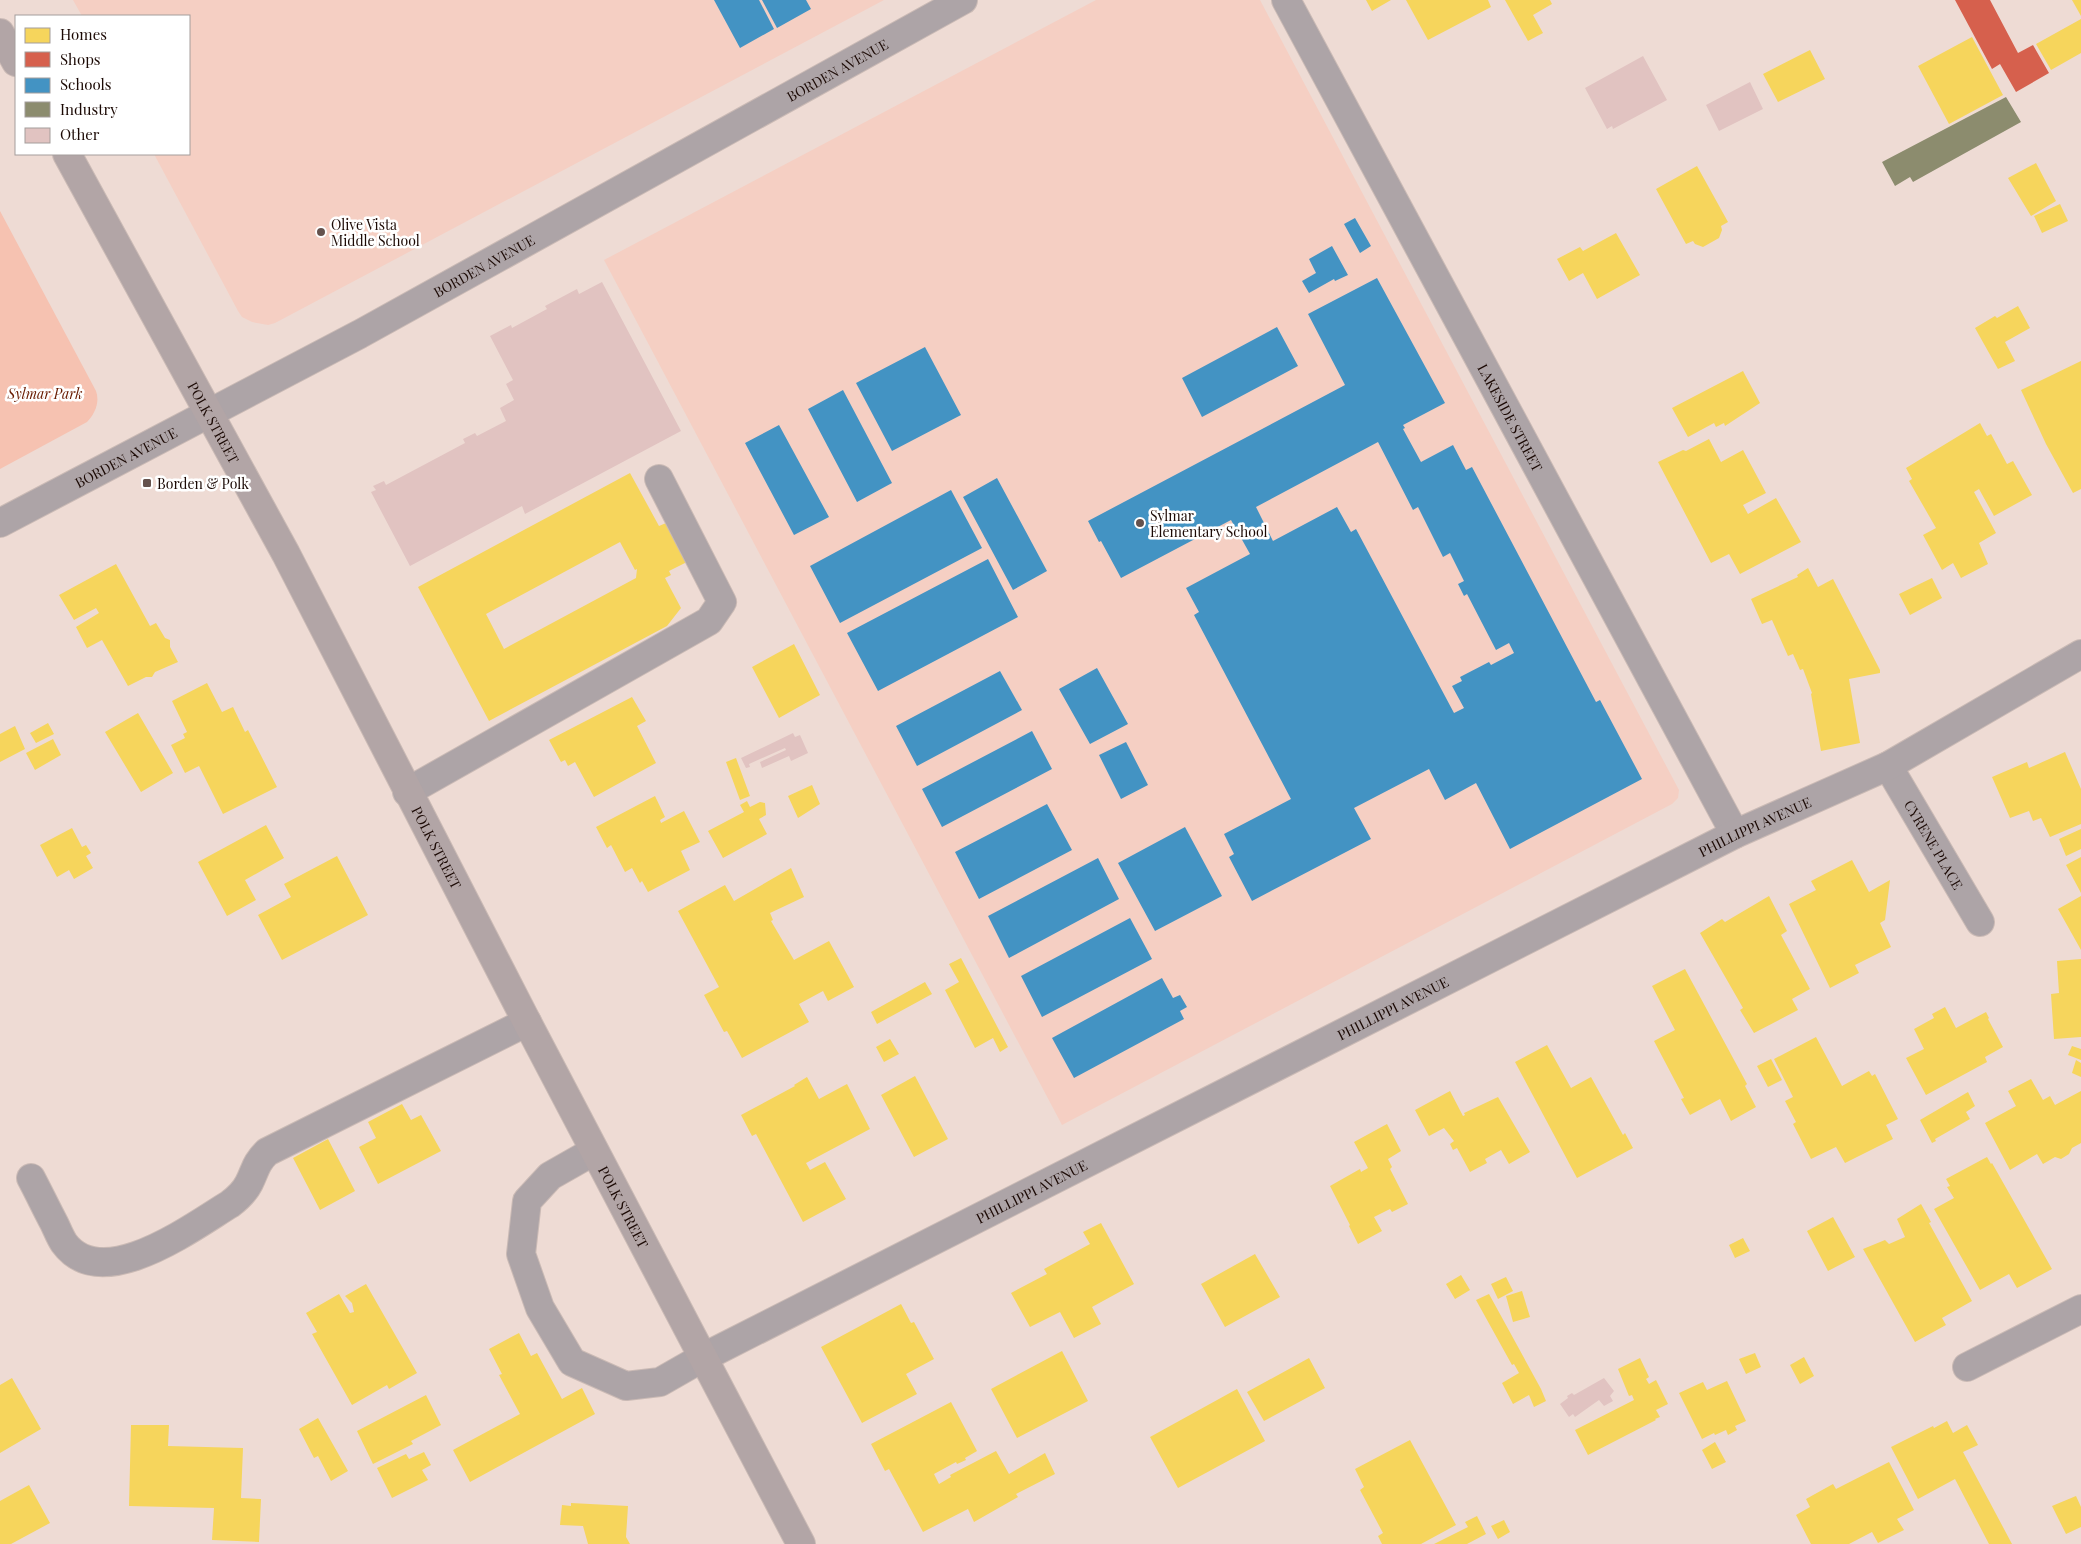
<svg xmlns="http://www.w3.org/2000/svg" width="2081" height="1544" viewBox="0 0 2081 1544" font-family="'Playfair Display',serif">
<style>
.built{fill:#f5cfc3}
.green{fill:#f6c2b1}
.homes{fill:#f6d55c;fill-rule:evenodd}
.shops{fill:#d6604d}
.schools{fill:#4393c3;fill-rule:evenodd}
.industry{fill:#8c8c6e}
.building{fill:#e1c3c1}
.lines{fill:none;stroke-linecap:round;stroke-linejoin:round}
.minor-casing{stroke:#cabab5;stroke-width:30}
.major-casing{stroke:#cabab5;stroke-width:30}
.minor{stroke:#ada4a7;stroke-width:28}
.major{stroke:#b2a5a6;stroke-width:28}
.poi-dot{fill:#65524d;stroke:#fff;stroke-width:2}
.labels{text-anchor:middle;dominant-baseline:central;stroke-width:5;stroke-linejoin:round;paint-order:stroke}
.street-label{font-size:14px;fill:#1b0904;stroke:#fff}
.poi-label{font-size:14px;fill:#1b0904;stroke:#fff;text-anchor:start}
.park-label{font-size:14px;font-style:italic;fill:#691b00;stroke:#fff}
</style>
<rect width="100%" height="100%" fill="#eedbd4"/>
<path class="built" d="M73 0H884L275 323 268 325 252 322 242 317 238 311 154 154H189V16H82Z
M1096 0H1260L1679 790 1678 798 1672 804 1062 1125 604 260Z"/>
<path class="green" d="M0 211 96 391C100 402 95 414 87 422L0 469Z"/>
<path class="homes" d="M1366 0H1391L1372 11Z
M1406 0H1488L1491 7 1428 40Z
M1505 0H1550L1552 4 1533 15 1543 33 1528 41Z
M2072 0H2081V16Z
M2081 19V53L2051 70 2036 44Z
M1972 37 2003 95 1949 124 1918 66Z
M1810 50 1825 79 1778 102 1763 74Z
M2036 163 2056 201 2031 216 2008 178Z
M1697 166 1728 222 1721 226 1722 230 1719 238 1703 247 1695 244 1693 241 1686 244 1656 189Z
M2060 204 2068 221 2042 233 2034 216Z
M1616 233 1640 275 1597 299 1583 273 1569 281 1557 259 1580 247 1583 251Z
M2018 306 2030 328 2005 342 2015 361 1998 369 1975 328 1995 316 1997 318Z
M2081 361V489L2073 493 2046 444 2021 390Z
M1743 371 1760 403 1725 426 1724 423 1716 427 1714 423 1688 437 1672 408Z
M1980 423 1987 436 1991 434 2007 464 2013 461 2032 495 1994 516 1979 489 1974 492 1996 533 1979 543 1988 564 1961 578 1953 563 1942 570 1923 535 1936 528 1909 481 1912 479 1906 468Z
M1709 439 1721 462 1743 450 1766 493 1743 505 1748 514 1776 498 1801 542 1740 574 1729 554 1711 563 1658 462 1683 450 1686 451Z
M630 473 659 526 666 523 687 562 669 571 671 575 665 578 681 608 667 626 489 721 418 587ZM620 542 635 570 637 569 636 578 504 649 486 614Z
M116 564 150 626 156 623 165 638 170 640V647L178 662 155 672 152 677H146L128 686 102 640 87 648 76 627 99 613 96 608 74 620 59 595Z
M1808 568 1818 587 1833 579 1880 670V673L1849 679 1860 743 1821 751 1811 694 1812 693 1803 669 1800 670 1793 654 1788 656 1772 620 1762 624 1751 599 1798 577 1797 575Z
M1932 578 1942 598 1910 615 1899 594Z
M794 644 820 695 779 718 752 667Z
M207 683 222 712 233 707 245 732 248 730 277 787 223 814 199 766 185 773 171 745 185 738 183 734 187 732 172 701Z
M632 697 646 721 637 726 656 763 594 797 575 762 568 766 565 760 561 762 549 740Z
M138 713 173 773 141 792 105 732Z
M48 723 54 734 36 743 30 733Z
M15 726 25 749 0 762V734Z
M53 739 61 755 35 770 26 753Z
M2065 752 2081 789V824L2050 837 2041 818 2033 821 2029 811 2010 818 1992 777 2027 762 2029 768Z
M736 758 750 796 740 800 726 762Z
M812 785 820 804 798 818 788 796Z
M655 796 665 817 660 820 661 823 684 811 700 842 681 851 690 870 648 892 642 881 640 883 632 868 625 872 611 845 607 848 596 827Z
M747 801 750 807 760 802 765 803 766 815 759 819 767 834 723 858 708 831 744 812 740 805Z
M266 825 284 858 245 880 256 900 227 916 198 862Z
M72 828 82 847 86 845 91 853 86 856 93 868 74 879 69 870 57 877 40 845Z
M2081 829V849L2066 856 2059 839Z
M337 856 368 915 282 960 258 915 291 897 284 884Z
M2081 857V893L2066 865Z
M1852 860 1869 892 1890 880 1885 920 1880 923 1891 947 1855 965 1859 973 1830 988 1789 904 1816 890 1811 881Z
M791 868 804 897 770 913 773 920 771 921 794 960 829 941 854 987 828 1001 823 991 799 1004 809 1022 742 1058 727 1031 724 1032 704 995 719 987 678 911 725 885 734 901Z
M1769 896 1787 931 1781 935 1810 989 1792 999 1798 1010 1754 1033 1740 1010 1743 1008 1700 933 1722 919 1725 922Z
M2081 896V950L2058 909Z
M961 958 1008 1047 1000 1052 993 1038 975 1048 945 990 959 982 949 964Z
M2081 959V1037L2054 1039 2051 994 2059 993 2057 961Z
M1685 969 1747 1084 1745 1086 1756 1107 1731 1121 1720 1099 1690 1115 1681 1099 1684 1098 1654 1041 1675 1030 1652 986Z
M925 982 932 994 877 1024 871 1012Z
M1945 1007 1956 1028 1986 1012 1989 1018 1988 1019 2003 1047 1985 1057 1987 1062 1926 1095 1906 1058 1924 1049 1914 1029 1934 1018 1932 1014Z
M1816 1037 1842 1086 1869 1071 1872 1076 1875 1074 1898 1119 1886 1125 1893 1139 1845 1163 1836 1147 1811 1159 1793 1124 1796 1122 1785 1101 1793 1097 1774 1059Z
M890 1039 899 1054 884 1062 876 1047Z
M1547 1045 1571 1088 1591 1077 1623 1135 1625 1133 1633 1148 1577 1178 1515 1062Z
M2072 1046 2081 1049V1060L2068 1055Z
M1771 1059 1782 1080 1768 1087 1757 1066Z
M2076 1060 2081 1063V1077L2072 1073Z
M915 1076 948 1139 914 1157 881 1095Z
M807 1077 819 1099 847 1084 870 1129 806 1163 810 1170 825 1162 846 1199 803 1222 756 1134 752 1136 741 1115 795 1086 794 1085Z
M2031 1079 2043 1100 2050 1096 2055 1105 2081 1091V1143L2072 1148 2069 1154 2061 1159 2055 1157 2043 1164 2037 1154 2010 1170 1985 1123 2016 1106 2008 1091Z
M1450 1091 1463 1116 1465 1115 1464 1113 1498 1097 1530 1152 1509 1164 1501 1150 1485 1159 1487 1163 1470 1172 1457 1148 1453 1150 1450 1144 1454 1141 1444 1128 1429 1136 1415 1110Z
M1968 1092 1975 1106 1966 1112 1970 1119 1935 1139 1936 1141 1932 1143 1920 1120Z
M402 1104 411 1120 421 1115 441 1151 378 1184 359 1147 376 1138 368 1122Z
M1387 1124 1401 1151 1388 1159 1392 1167 1390 1169 1408 1204 1392 1212 1390 1209 1374 1217 1382 1231 1358 1244 1349 1226 1350 1225 1330 1186 1360 1169 1361 1172 1368 1168 1354 1142Z
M328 1139 355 1191 320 1210 293 1158Z
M1987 1157 1991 1164 1992 1163 2052 1269 2017 1288 2009 1274 1980 1290 1934 1209 1954 1198 1947 1187 1950 1186 1946 1179Z
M1921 1204 1931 1222 1929 1223 1972 1301 1942 1318 1946 1325 1915 1342 1863 1249 1885 1240 1889 1244 1905 1237 1897 1219Z
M1833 1217 1855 1257 1828 1271 1807 1231Z
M1101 1223 1134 1284 1092 1307 1101 1324 1074 1338 1060 1312 1030 1327 1011 1293 1047 1274 1044 1269 1090 1244 1083 1232Z
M1743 1238 1750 1251 1735 1258 1729 1245Z
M1255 1254 1280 1297 1225 1327 1201 1284Z
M1461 1275 1470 1290 1455 1299 1446 1284Z
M1506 1277 1513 1291 1498 1299 1491 1284Z
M366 1284 417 1373 389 1389 387 1385 352 1405 312 1334 317 1332 306 1313 339 1294 350 1313 354 1312 352 1303 345 1296Z
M1522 1291 1530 1317 1513 1322 1506 1296Z
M1489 1294 1541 1389 1546 1401 1534 1407 1529 1395 1513 1404 1502 1383 1519 1373 1514 1364 1512 1365 1476 1300Z
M901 1304 911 1323 914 1322 934 1359 906 1374 917 1394 862 1423 821 1347Z
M519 1333 531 1356 537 1353 562 1399 582 1388 595 1414 470 1482 453 1450 520 1414 499 1375 502 1374 489 1349Z
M1062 1351 1088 1401 1017 1438 991 1389Z
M1755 1353 1761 1367 1746 1374 1739 1359Z
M1804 1357 1814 1376 1800 1384 1790 1365Z
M1309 1358 1325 1388 1264 1421 1247 1392Z
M1640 1358 1649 1377 1646 1379 1649 1384 1656 1380 1668 1404 1656 1410 1660 1417 1655 1419 1656 1420 1588 1455 1575 1430 1634 1400 1632 1395 1629 1396 1618 1369Z
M12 1378 41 1429 0 1453V1385Z
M1727 1381 1746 1421 1735 1426 1737 1430 1728 1435 1726 1430 1715 1435 1714 1433 1702 1439 1679 1393 1703 1382 1707 1390Z
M1237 1389 1265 1441 1178 1488 1150 1437Z
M426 1395 441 1425 411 1441 413 1444 373 1464 357 1431Z
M951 1402 977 1451 965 1458 966 1460 957 1464 956 1462 934 1474 939 1484 951 1477 950 1475 996 1451 1009 1474 1045 1453 1055 1474 1016 1494 1018 1497 974 1522 968 1509 923 1532 889 1469 885 1471 871 1444Z
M318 1418 348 1471 331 1481 318 1456 314 1458 299 1429Z
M1947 1421 1953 1433 1967 1425 1978 1445 1963 1452 2012 1544H1989L1955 1479 1918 1499 1891 1447 1933 1426 1934 1428Z
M131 1425H169L168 1446 243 1448 241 1498 261 1499 259 1542 212 1540 214 1508 129 1506Z
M1410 1440 1456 1525 1421 1544H1382L1378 1536 1383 1533 1360 1490 1364 1487 1355 1469Z
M1715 1442 1726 1462 1712 1469 1702 1450Z
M424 1452 431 1465 422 1470 428 1480 392 1498 377 1468 406 1454 409 1459Z
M1889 1462 1914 1510 1897 1519 1904 1530 1878 1543 1872 1532 1849 1544H1811L1796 1515 1810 1507 1806 1499 1833 1484 1836 1489Z
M29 1485 50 1523 11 1544H0V1501Z
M2076 1496 2081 1507V1527L2066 1534 2052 1506Z
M571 1503 628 1506 626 1537 630 1544H588L583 1526 560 1525 562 1505 571 1506Z
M1477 1516 1486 1534 1467 1544H1434L1468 1527 1465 1522Z
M1504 1520 1510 1532 1498 1539 1491 1526Z"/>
<path class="shops" d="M1955 0H1990L2018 53 2033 45 2049 73 2016 92 2000 64 1992 69Z"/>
<path class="schools" d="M714 0H759L774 29 740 48Z
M762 0H806L811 9 777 28Z
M1355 218 1371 246 1360 253 1344 224Z
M1332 246 1348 275 1335 281 1334 279 1309 293 1302 281 1316 273 1309 259Z
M1377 278 1445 403 1403 425 1405 428 1403 429 1421 462 1453 445 1466 470 1472 467 1596 702 1600 700 1642 779 1510 849 1476 783 1445 800 1429 769 1354 808 1371 839 1252 901 1229 857 1234 854 1224 834 1291 799 1194 615 1199 612 1186 588 1250 554 1231 520 1121 578 1101 541 1099 542 1088 521 1345 385 1308 314ZM1378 442 1413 510 1418 507 1443 557 1450 553 1464 581 1458 584 1464 596 1467 594 1496 650 1509 643 1514 653 1491 665 1489 662 1460 677 1462 681 1452 686 1464 708 1454 713 1356 529 1351 532 1337 507 1273 541 1256 507Z
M1277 327 1298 366 1202 417 1182 378Z
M925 347 961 415 892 451 856 383Z
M843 390 892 483 857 502 808 409Z
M779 425 829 517 794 535 745 443Z
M997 478 1047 571 1013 590 963 497Z
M951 490 982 548 840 623 810 566Z
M988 559 1018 617 878 691 847 633Z
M1097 668 1128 724 1090 744 1059 689Z
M1000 671 1022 710 917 766 896 726Z
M1032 731 1052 769 942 827 922 789Z
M1126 742 1148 785 1121 799 1099 755Z
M1047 804 1072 850 979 899 955 852Z
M1185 827 1222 896 1155 931 1118 863Z
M1098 858 1119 899 1009 958 988 916Z
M1130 918 1152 959 1042 1017 1021 976Z
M1162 978 1173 998 1180 995 1187 1007 1180 1011 1184 1019 1074 1078 1052 1038Z"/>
<path class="industry" d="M2006 97 2021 122 1913 182 1910 177 1895 186 1882 162Z"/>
<path class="building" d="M1643 56 1667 100 1613 129 1612 126 1607 129 1585 88Z
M1750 82 1763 109 1719 131 1706 105Z
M602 282 681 431 525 514 522 506 410 566 371 492 376 490 373 486 384 481 386 485 465 443 463 439 475 433 477 436 506 421 500 408 514 400 506 384 513 380 490 336 511 325 512 328 547 309 545 306 577 289 579 294Z
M793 733 795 737 800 735 808 753 791 761 789 756 762 768 760 762 786 750 785 748 749 764 750 767 746 768 741 758Z
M1604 1378 1614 1391 1610 1396 1613 1401 1604 1406 1599 1400 1575 1417 1573 1414 1569 1417 1560 1404 1568 1398 1567 1396 1572 1393 1574 1395Z"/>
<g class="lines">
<defs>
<g id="minor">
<path id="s1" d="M1286 0 1735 834"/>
<path id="s2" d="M0 523 360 334 963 0"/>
<path id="s3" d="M1888 766 1980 922"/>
<path d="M407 792 709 621 722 602 659 479"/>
<path id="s4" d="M594 1151 550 1176 527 1201 521 1254 540 1308 572 1362 626 1386 660 1382 702 1358 1735 834 1888 766 2081 654"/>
<path d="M31 1178C39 1193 46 1208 54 1223 57 1229 60 1237 64 1243 102 1295 192 1227 230 1204 238 1198 245 1191 249 1183 256 1169 255 1164 267 1152L527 1022"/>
<path d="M1967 1367 2081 1309"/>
</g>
<g id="major">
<path d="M0 33 16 62"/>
<path id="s5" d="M67 154 286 554 527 1022 801 1544"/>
</g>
</defs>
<use href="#minor" class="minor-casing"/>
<use href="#major" class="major-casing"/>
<use href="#minor" class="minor"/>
<use href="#major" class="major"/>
</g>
<g class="poi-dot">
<circle cx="321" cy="232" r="5"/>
<rect x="142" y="478" width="10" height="10" rx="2.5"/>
<circle cx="1140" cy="523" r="5"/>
</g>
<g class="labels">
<g class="street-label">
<text stroke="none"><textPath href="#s2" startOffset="952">BORDEN AVENUE</textPath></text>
<text stroke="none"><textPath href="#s2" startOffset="548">BORDEN AVENUE</textPath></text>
<text stroke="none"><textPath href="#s1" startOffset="474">LAKESIDE STREET</textPath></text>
<text stroke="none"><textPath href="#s5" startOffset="306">POLK STREET</textPath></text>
<text stroke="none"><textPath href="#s2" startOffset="142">BORDEN AVENUE</textPath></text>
<text stroke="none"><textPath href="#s4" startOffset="1579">PHILLIPPI AVENUE</textPath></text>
<text stroke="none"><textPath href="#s3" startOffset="91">CYRENE PLACE</textPath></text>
<text stroke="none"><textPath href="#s5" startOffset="786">POLK STREET</textPath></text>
<text stroke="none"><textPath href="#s4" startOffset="1174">PHILLIPPI AVENUE</textPath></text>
<text stroke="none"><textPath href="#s4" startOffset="769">PHILLIPPI AVENUE</textPath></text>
<text stroke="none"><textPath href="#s5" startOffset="1191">POLK STREET</textPath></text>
</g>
<g class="poi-label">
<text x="331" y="224">Olive Vista<tspan x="331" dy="16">Middle School</tspan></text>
<text x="157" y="483">Borden &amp; Polk</text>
<text x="1150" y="515">Sylmar<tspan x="1150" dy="16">Elementary School</tspan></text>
</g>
<g class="park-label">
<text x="45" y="393">Sylmar Park</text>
</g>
</g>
<rect x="15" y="15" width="175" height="140" fill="#ffffff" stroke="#a49d9b"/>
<rect x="25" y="28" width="25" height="15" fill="#f6d55c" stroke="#a49d9b"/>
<text x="60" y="40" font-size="15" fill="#1b0904">Homes</text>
<rect x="25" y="52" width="25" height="15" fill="#d6604d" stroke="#a49d9b"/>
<text x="60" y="65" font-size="15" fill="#1b0904">Shops</text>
<rect x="25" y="78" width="25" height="15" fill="#4393c3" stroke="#a49d9b"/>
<text x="60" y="90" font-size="15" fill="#1b0904">Schools</text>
<rect x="25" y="102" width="25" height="15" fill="#8c8c6e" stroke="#a49d9b"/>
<text x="60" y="115" font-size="15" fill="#1b0904">Industry</text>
<rect x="25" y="128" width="25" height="15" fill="#e1c3c1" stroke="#a49d9b"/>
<text x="60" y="140" font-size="15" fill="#1b0904">Other</text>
</svg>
